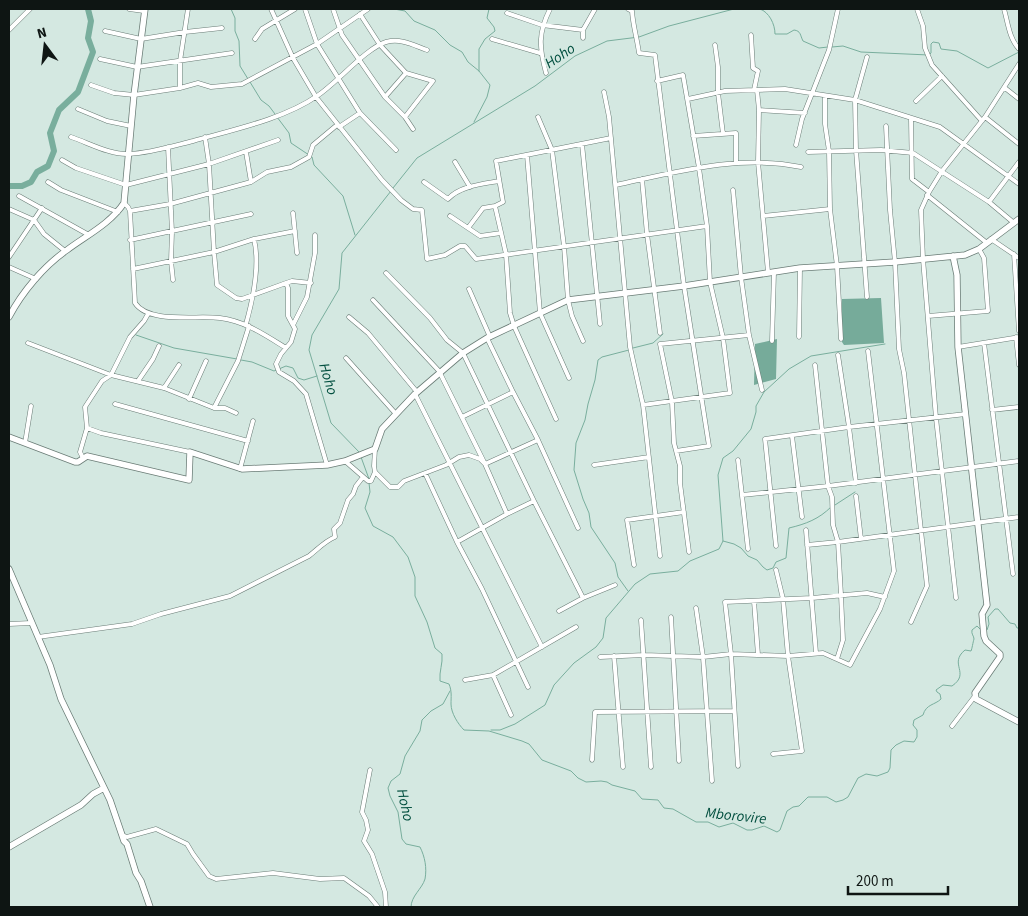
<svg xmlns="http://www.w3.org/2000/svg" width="1028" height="916" viewBox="0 0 1028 916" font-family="'Source Sans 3',sans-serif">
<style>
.forest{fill:#76ab9a}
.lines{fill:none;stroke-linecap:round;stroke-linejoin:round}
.stream{stroke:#79ae9d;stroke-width:1}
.river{stroke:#79ae9d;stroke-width:6}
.street-casing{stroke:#6a7c76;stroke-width:5}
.secondary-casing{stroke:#6a7c76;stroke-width:7}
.street{stroke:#fff;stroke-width:4}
.secondary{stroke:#fff;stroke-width:5.5}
.labels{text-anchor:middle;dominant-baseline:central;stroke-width:4;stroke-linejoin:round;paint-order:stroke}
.water-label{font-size:15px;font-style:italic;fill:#024f3f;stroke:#d4e8e1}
</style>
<rect width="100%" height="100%" fill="#d4e8e1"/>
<path class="forest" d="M881 298 884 343 844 345 842 342V299Z
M777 339 776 379 754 385 755 344Z"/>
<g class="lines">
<path class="stream" d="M231 9 235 18V31L239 41 240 66 248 79
M394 9 405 11 414 21 435 30 450 45 462 52 468 62 479 71 490 85 487 97 474 122
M760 9C769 12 775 24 775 34H787L794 30C801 31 800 35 803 41L819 48 828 47
M832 47 843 46 861 52 929 55 931 53V44L933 42 939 43 941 49 957 51 988 68 1019 52
M479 71V49L485 39 495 31 494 27 487 18 489 9
M250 82 261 100 269 106 275 114
M277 117 289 133 291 143 312 157 314 165 343 196 355 235
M393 188 417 158 535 86 575 56 607 41 639 37 669 26 734 9
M136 335 174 348 237 359
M633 348 653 343 663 334
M241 360 252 362 274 371 286 366 293 368 298 378 304 380 317 376
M360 453 331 423 309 350 312 335 339 289 342 253 391 191
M361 457 369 479
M369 483 370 492 365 508 373 526 393 537 408 557 415 577V596L427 622 435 648 442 654C443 664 439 671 440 681L449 684C452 691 451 697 451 704 451 713 458 724 464 730L489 731 522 741 529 744 542 760 571 771 578 778 586 782 601 781 607 782 612 785 635 791 642 799 658 800 664 808 673 809 696 822H708L719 827 733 823 747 830H752L764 826 777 832 780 830 787 811 793 807 799 806 808 797H827L836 802 843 800 848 797 858 778 866 774 877 776 888 772 890 768 891 750 896 745 904 741 914 742 917 737V730L913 725 914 720 923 715C926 704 935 705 941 699L940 694 937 692 936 690 943 685 952 686C971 673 948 664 965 650L971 651C972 649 973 642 974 639 974 636 971 634 972 630L977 626 982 631
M835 505 855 492
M723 541 734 544 741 548 748 556 757 560 763 567 767 570 773 568 776 562 786 558 789 528C806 524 819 519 831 507
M628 591 618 577 615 563 591 527 589 513 583 499 574 470 576 443 585 420 588 404 595 380 598 360 602 357 629 350
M985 631 987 630 989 624 988 617 995 609H998L1010 623 1015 624 1017 628H1019
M491 730H500L515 724 545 705 554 685 574 663 596 647 603 638 606 618 635 584 650 574 678 571 690 561 719 549 723 541 718 475 723 458 733 451 751 429 756 412V406L764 392 789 369 811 356 885 344
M411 907C411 896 422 889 425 879 427 868 425 857 420 847L406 844 402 839 398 812 390 796 388 788 391 781 400 774 405 756 420 731 422 720 431 711 443 704 450 691"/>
<path class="river" d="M9 186H22L31 182 37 172 48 166 54 151 50 133 59 110 78 92 93 52 88 38 91 21 88 9"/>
<defs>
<path id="street" d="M129 9 144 11
M271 9 293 58 316 97 382 180 401 200 413 209 422 210 427 259 445 255 460 246H465L476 259 707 226
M305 9 317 44 360 113 396 150
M333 9 342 35 385 97 405 117 413 129
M628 9 632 11C633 26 637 38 639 53L655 55 684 286 709 446 676 451
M917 9 923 26 925 48 932 65 982 121
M1004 9C1008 23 1009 38 1019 49
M507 13 542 25 583 30
M360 14 380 45 406 73 433 81 405 117
M9 30 30 9
M105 31 141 39 185 32 222 28
M751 35 753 68 758 71 754 90
M583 38V30L595 9
M255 39 262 29 295 9
M492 39 540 53
M715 45 718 67V93L723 134
M867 57 855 100 856 150 867 297
M100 59 137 67 232 53
M546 73C539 47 538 33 550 9
M91 85 114 93 134 95 180 88 198 83 211 87 242 84 317 44 368 9
M180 88V61L188 9
M1005 88 1019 99
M757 90 759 110 758 162 768 272
M604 92 609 117 630 347 643 405 660 556
M825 96V124L829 151 830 209 837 266 841 339
M385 97 406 73
M688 99 725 91 785 89 855 100 940 127 1019 184
M916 101 942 76
M78 109 107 121 131 126
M759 110 805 113
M538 117 552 150 564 246 568 300 572 316 583 341
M985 117 1019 144
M911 119 912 179 929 192
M886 126 890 210 895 262 899 349 904 373 927 586 911 622
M339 127 360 113
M693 136 736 133V163
M71 137C89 143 110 155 129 154 150 153 173 146 193 141 232 130 284 119 317 96 337 83 366 48 386 42 401 38 413 45 427 50
M205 137 209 164 214 252 217 285 236 298 242 299 286 283 288 288V316L295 329 291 342 281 354 276 364 279 372 294 381 306 394 327 465
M582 144 600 324
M796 145 802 119 829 50 838 9
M168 147 172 232 171 261 173 280
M246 152 251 182
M808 152 881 150 913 153 989 202 1014 223
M527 155 540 313 569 378
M62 160 76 168 126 185 209 164 278 140
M455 162 470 187
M642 179 647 234 660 333
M48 182 61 190 118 212
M424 182 448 199C460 186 482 184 499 181
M616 185C676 172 739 154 801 167
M733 190 741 277 749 335 762 390
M927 195 987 243
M19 196 89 235
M989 202 1019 162
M124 203 128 207 130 211 135 303C149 324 197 315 220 318 245 321 265 335 286 348
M495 206 506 254 510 313 514 326 556 419
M9 209 34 220 44 234 65 251
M130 211 170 204 251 182 267 172 291 167 309 157 313 145 337 125
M293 213 297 253
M450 216 480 236 501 233
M763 216 830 209
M468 228 483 208 495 206 503 202 496 161 611 138
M991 239 1019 258
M130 240 251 214
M1014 254 1019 331
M9 257 42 208
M9 267 36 279
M133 269 214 252 254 239 295 231
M386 273 430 318 447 340 463 353 534 501 583 598
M286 283 292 281 311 283
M469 289 490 337
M373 300 439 371 485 464 538 440
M928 316 988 311 984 258 979 249
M349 317 368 333 417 392
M246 324C253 299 260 264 254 239
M293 325 307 297 315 253V235
M799 337 800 268
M1016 337 1019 365
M487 338 513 392 538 440 578 528
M772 341 774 272
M28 343 111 375 164 388 214 408H225L236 413
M984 343 1013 574
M958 347 1019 337
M838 355 849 427 856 483
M346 358 396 414
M815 365 828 486 832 497 833 525 838 542 841 595 843 640 837 659
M138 381 153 359 159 346
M164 388 179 365
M415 394 542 647
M189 399 206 361
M115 404 248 441
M643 405 730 393 723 338 710 282 707 226 699 168 683 75 657 81
M214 408 238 361 249 326
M992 410 1019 407
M462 417 513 392
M87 428 101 433 190 452
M792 436 802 517
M25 443 31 406
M83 458 80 452 87 428 85 407 102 381 111 375 130 337 144 321 148 314
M738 460 748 549
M345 461 368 481H371L375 472 374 466 375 449
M594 465 649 457
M240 469 253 421
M375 472 390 487H398L404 481 446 465 459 457 469 455 480 459 485 464 507 514
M425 473 457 542 482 589 528 687
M742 495 828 486 1019 461
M856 496 861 539
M806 530 816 653
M457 542 507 514 534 501
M807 545 838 542 1019 517
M776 546 765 439 849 427 966 414
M689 552 680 483V466L674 443 672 402 660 344 749 335
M634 565 627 520 684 512
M956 598 936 418 923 259 921 210 929 192 942 171 985 117 1019 64
M754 601 758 655
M696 608 703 657 712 781
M559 611 583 598 615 585
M671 617 679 761
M641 620 651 767
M9 624 31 623
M38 637 132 624 161 614 230 596 309 556C318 549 325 541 335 537L334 529 340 523 348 500 353 494 356 486 363 477
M614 656 623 767
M600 657 644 655 703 657 731 654 788 656 823 653 850 665 880 609 894 571 868 351
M493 675 511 715
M465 680 493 675 576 627
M952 726 975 696
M773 754 802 751 788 656 783 599 776 570
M592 760 595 712 734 711
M738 766 731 654 725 602 812 598 867 593 885 597
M370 770 362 812 366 820 368 830 364 841 372 854 385 892 386 907
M122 835 127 837 156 829 187 844 193 854 209 876 216 879 273 873 320 879 344 878 369 896 378 907"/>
<path id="secondary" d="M953 256 957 275 958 347 987 605 982 614 984 636 986 641 1000 654V657L975 693 976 699 1019 722
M9 317C22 292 44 266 67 250 87 235 110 224 124 203L134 95 145 9
M9 437 75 462H78L87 456 189 480 190 452 242 469 327 465 345 461 375 449 382 429 415 394 463 353 487 338 568 300 684 286 800 268 895 262 965 255 979 249 1019 219
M9 569 50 665 61 699 110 800 124 841 127 844 136 873 141 881 150 907
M9 847 81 805 93 794 104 788"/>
</defs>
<use href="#street" class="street-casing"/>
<use href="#secondary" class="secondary-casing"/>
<use href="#street" class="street"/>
<use href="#secondary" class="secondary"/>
</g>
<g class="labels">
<g class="water-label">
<text transform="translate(560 56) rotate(-34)">Hoho</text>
<text transform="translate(328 379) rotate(73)">Hoho</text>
<text transform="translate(405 805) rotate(77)">Hoho</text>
<text transform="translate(736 816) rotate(6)">Mborovire</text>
</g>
</g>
<rect width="1028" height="916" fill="none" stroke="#0e1513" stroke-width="20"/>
<g transform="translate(45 45) rotate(345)" stroke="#d4e8e1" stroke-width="4" paint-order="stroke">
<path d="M0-4L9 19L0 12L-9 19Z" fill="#0e1513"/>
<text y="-8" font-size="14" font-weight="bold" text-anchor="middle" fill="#0e1513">N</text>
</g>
<path d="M848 886v8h100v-8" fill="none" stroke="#0e1513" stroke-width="2.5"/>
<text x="856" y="886" font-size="15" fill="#0e1513" stroke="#d4e8e1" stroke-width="4" paint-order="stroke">200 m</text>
</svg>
